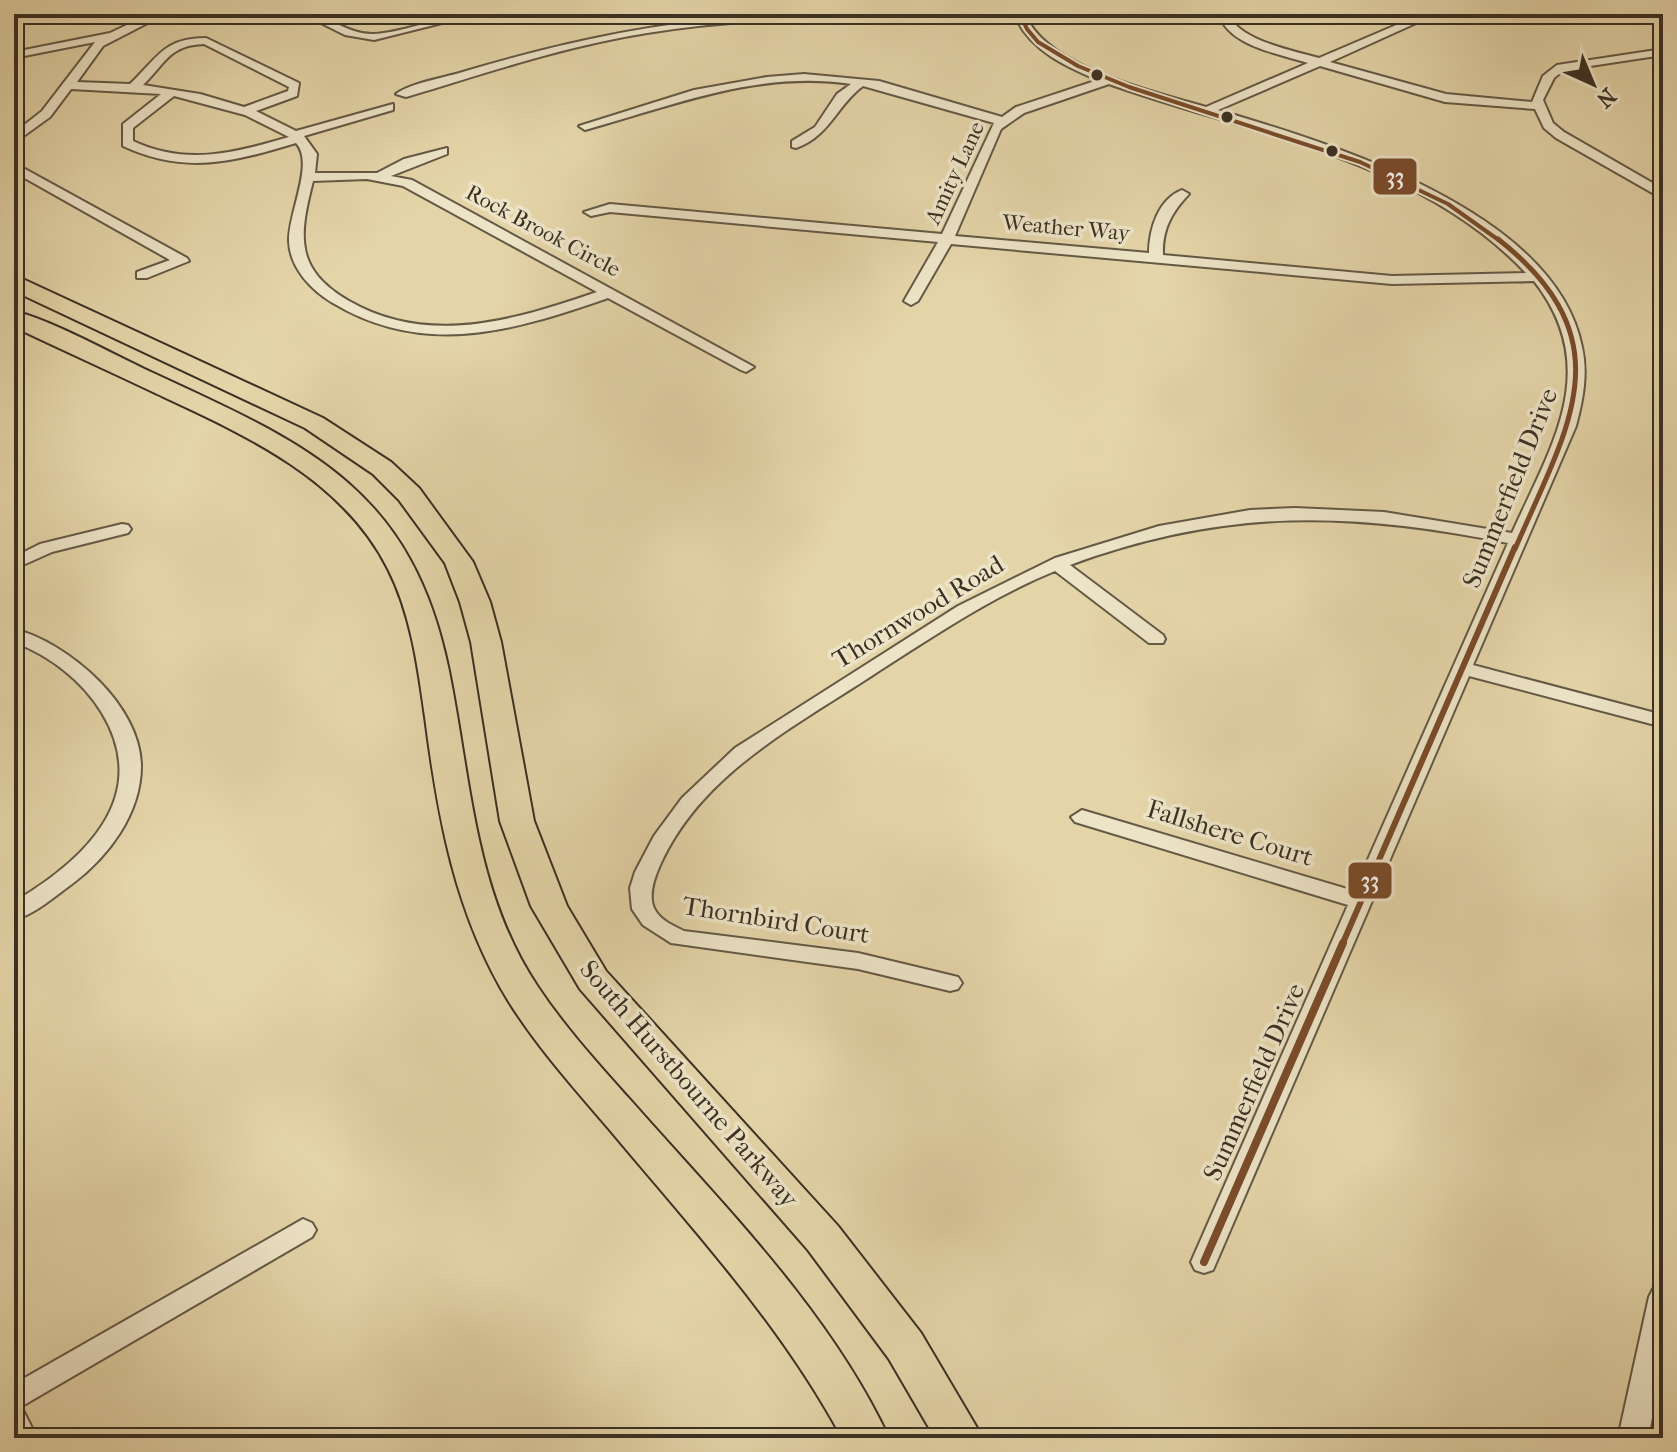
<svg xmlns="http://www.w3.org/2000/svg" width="1677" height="1452" viewBox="0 0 1677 1452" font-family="'IM FELL French Canon',serif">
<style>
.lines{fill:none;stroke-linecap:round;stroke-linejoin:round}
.minor-casing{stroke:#645945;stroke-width:4}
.primary-casing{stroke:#3a3024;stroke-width:4}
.minor{fill:#ede4c7;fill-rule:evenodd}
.primary{fill:#e4d5a9;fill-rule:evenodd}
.bus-1-far3-casing{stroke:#ede4c7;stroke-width:8}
.bus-1-far2-casing{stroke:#ede4c7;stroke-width:10}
.bus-1-far1-casing{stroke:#ede4c7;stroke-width:12}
.bus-1-casing{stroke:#ede4c7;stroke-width:14}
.bus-1-far3{stroke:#7a4b2a;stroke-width:4}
.bus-1-far2{stroke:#7a4b2a;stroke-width:5}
.bus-1-far1{stroke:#7a4b2a;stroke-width:6}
.bus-1{stroke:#7a4b2a;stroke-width:8}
.bus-dot{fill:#3a3024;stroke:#ede4c7;stroke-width:3}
.labels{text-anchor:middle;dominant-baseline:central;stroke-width:7;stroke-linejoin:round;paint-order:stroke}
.far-street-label{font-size:22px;fill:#3a3024;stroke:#ede4c7}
.street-label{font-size:26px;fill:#3a3024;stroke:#ede4c7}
.line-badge{stroke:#ede4c7;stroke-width:3}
.badge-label{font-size:22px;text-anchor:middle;font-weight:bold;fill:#fff}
</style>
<rect width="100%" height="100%" fill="#e4d5a9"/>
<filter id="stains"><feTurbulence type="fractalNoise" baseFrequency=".0025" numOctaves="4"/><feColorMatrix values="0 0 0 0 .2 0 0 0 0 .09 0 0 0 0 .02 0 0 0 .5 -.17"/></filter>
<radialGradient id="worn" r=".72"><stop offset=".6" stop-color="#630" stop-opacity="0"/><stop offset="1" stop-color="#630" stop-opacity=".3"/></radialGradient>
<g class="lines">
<defs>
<path id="minor" d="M150 14H165L103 46 77 82 130 84C158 58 163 38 206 38L299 83 297 96 256 111 296 131 393 104V110L304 136 317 154 315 173H377L404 159 447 148V154L391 176 412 180 754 367 746 372 741 370 608 298C513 331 425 358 333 303 311 290 290 268 289 241 288 213 315 163 296 143 233 162 185 175 123 146V124L161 94 71 89 50 117 14 143V133L42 111 95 42 14 58V52L110 33ZM204 44 289 87 288 91 244 107 200 94 143 85C165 64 169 45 204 44ZM174 96 245 115 289 137C235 153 186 166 133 141V128ZM367 179 403 186 597 292C515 320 429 347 349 301 294 269 299 236 313 181Z
M303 14C328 14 348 35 374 34 409 32 442 14 478 14L374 40 345 35Z
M781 14H1025C1046 68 1155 92 1206 107L1308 63C1280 54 1228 46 1219 14H1229C1237 40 1294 51 1319 58L1422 14H1436L1330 62 1446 94 1532 102 1543 76 1557 65 1663 49V55L1564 70 1554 78 1543 100 1553 123 1564 132 1663 189V199L1556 138 1544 128 1535 109 1445 102 1320 66 1218 110C1332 144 1555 211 1582 347 1588 374 1583 400 1576 426L1473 665 1663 715V727L1469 676 1213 1270 1204 1273 1195 1270 1191 1262 1348 905 1075 822 1071 817 1082 810 1354 891 1508 543C1349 511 1225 508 1070 565L1163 635 1165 639 1163 643H1149L1055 571C991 597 934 636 876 673 796 726 703 772 661 863 655 876 647 896 655 910 660 920 674 926 684 931L858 953 958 977 962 983 958 989 950 991 858 969 671 943 643 925 632 909 630 888 635 872 654 836 682 798 735 748 958 606 1055 558 1159 526 1250 510 1295 508 1384 512 1512 533C1551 446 1603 369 1534 281L1392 284 951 244 918 301 911 305 904 301 938 242 610 212 591 216 584 212 610 204 942 234 994 123 863 86C836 106 830 136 796 148L792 147V141L815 127 837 94 851 84C758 70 672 106 585 130L579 126 694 90 767 77 804 74 879 81 1002 117 1016 107 1098 80C1067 67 1031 51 1016 18 893 19 768 13 647 33 565 46 486 73 406 97L396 94C413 82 445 78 466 71 574 39 668 20 781 14ZM1109 84C1252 135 1417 158 1526 273L1392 276 1163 255C1162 229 1172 212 1189 194L1182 190C1158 199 1149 230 1149 253L955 236 1001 129 1024 113Z
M14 163 187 258 189 261 147 278H137V272L170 260 14 172Z
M122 524 128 525 131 529 128 533 52 552 14 569V557L40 544Z
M14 629C69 643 141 706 141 766 141 814 108 857 72 884 54 897 35 914 14 920V902C83 861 153 798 102 713 82 680 50 656 14 642Z
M303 1219 312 1223 316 1230 312 1237 17 1409 24 1412 37 1438H14V1384Z
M1663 1286V1363L1648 1438H1618L1649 1297 1653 1289Z"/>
<path id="primary" d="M14 275 323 418 391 462 419 488 473 562 490 602 501 642 534 821 567 906 606 971 838 1226 921 1333 983 1438H935L889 1359 808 1250 580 989 531 906 500 821 471 642 460 602 445 563 399 500 373 474 305 428 14 291Z
M14 311C54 321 112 354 151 372 307 444 412 488 449 671 471 779 474 892 538 987 566 1029 600 1066 634 1104 725 1207 830 1312 889 1438H842C781 1324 691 1227 609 1129 574 1088 538 1048 509 1002 455 914 438 818 425 717 418 667 411 614 388 569 342 477 241 433 153 392 107 370 60 349 14 327Z"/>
</defs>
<use href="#minor" class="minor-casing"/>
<use href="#primary" class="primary-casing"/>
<use href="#minor" class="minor"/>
<use href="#primary" class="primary"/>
<defs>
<path id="bus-1-far3" d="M1020 14 1027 29 1038 42 1078 66 1129 87 1360 162 1448 204 1500 241"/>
<path id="bus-1-far2" d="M1498 239C1627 341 1568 426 1515 549"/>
<path id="bus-1-far1" d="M1342 945 1515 547"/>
<path id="bus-1" d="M1204 1262 1343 943"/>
</defs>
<use href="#bus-1-far3" class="bus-1-far3-casing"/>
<use href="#bus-1-far2" class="bus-1-far2-casing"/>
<use href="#bus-1-far1" class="bus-1-far1-casing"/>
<use href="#bus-1" class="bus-1-casing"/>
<use href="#bus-1-far3" class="bus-1-far3"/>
<use href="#bus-1-far2" class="bus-1-far2"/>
<use href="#bus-1-far1" class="bus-1-far1"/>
<use href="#bus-1" class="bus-1"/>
</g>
<g class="bus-dot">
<circle cx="1097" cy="75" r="7"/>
<circle cx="1227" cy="117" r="7"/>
<circle cx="1332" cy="151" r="7"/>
</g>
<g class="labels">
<g class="far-street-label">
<text transform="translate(955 173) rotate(-65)">Amity Lane</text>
<text transform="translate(1066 228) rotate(5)">Weather Way</text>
<text transform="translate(543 231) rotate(28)">Rock Brook Circle</text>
</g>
<g class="street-label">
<text transform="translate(1510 488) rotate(-68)">Summerfield Drive</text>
<text transform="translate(918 612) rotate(-31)">Thornwood Road</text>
<text transform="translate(1230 833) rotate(17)">Fallshere Court</text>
<text transform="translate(776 920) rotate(9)">Thornbird Court</text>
<text transform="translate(1254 1082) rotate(-66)">Summerfield Drive</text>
<text transform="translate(689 1084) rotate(49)">South Hurstbourne Parkway</text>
</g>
</g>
<g class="line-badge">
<rect x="1372" y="157" width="46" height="39" rx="8" fill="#7a4b2a"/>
<rect x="1347" y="861" width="46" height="39" rx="8" fill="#7a4b2a"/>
</g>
<g class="badge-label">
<text x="1395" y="184">33</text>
<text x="1370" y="888">33</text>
</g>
<rect width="1677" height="1452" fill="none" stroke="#e4d5a9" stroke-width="48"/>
<rect x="16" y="16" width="1645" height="1420" fill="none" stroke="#3a3024" stroke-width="4"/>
<rect x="24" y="24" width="1629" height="1404" fill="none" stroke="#3a3024" stroke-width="2"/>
<g transform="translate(1593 84) rotate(136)" stroke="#ede4c7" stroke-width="6" paint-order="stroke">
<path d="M0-6L14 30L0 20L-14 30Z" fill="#3a3024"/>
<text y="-12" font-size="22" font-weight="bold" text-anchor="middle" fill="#3a3024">N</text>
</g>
<rect width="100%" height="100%" filter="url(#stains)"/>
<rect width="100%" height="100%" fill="url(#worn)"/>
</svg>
